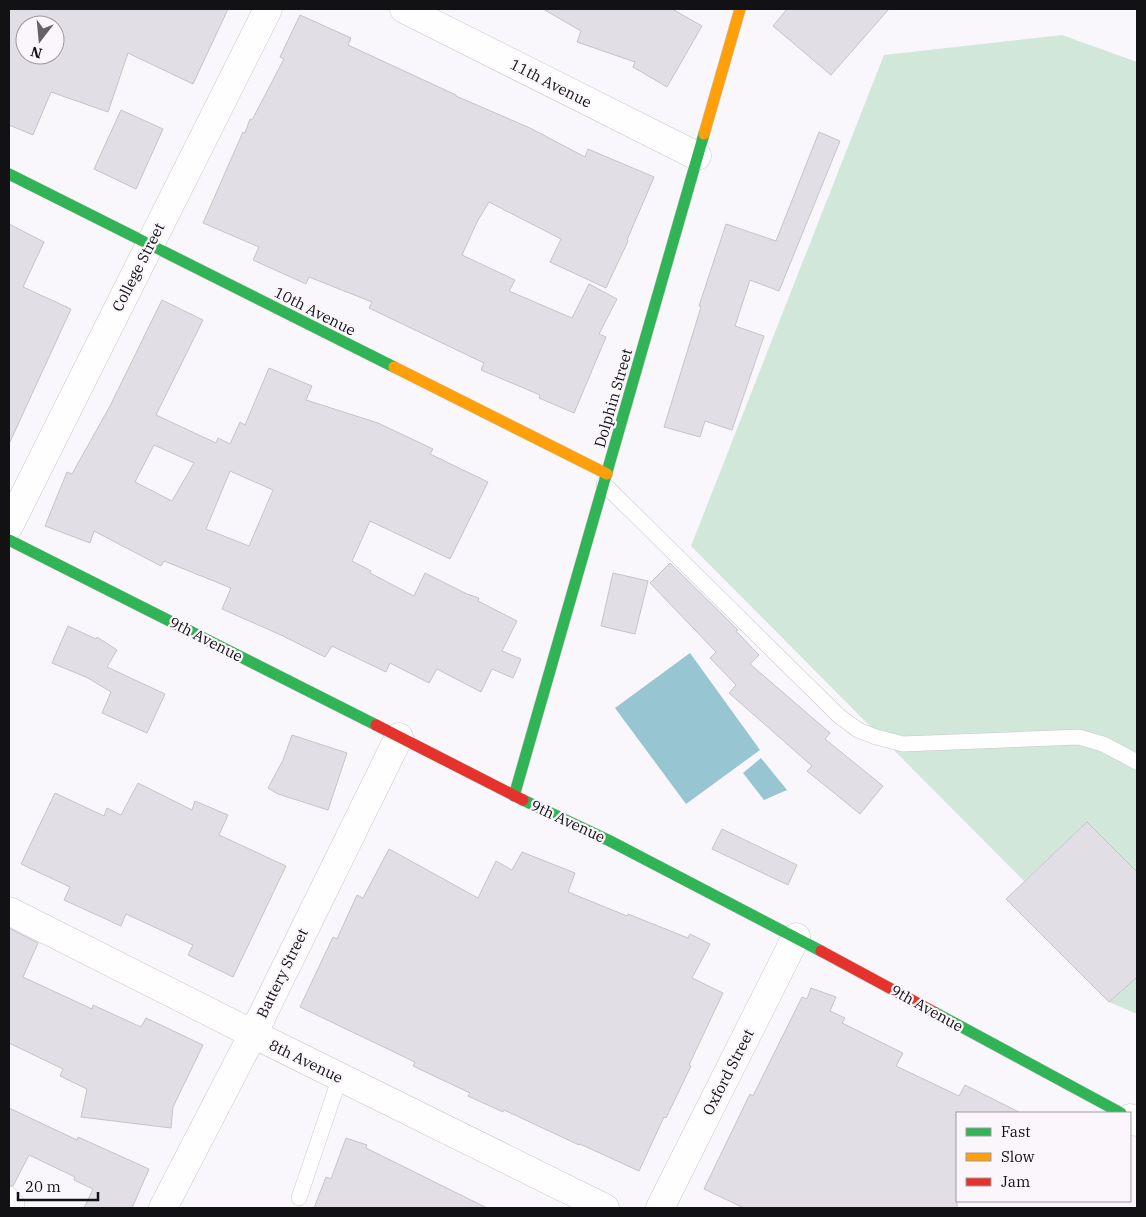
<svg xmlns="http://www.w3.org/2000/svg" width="1146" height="1217" viewBox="0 0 1146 1217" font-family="'IBM Plex Serif',serif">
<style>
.green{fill:#d0e7da}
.water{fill:#97c5d2}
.building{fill:#e2dee6;stroke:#c6c4c7;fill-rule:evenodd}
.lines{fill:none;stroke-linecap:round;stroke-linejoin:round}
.lane-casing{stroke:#c9c8ca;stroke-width:16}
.street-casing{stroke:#c9c8ca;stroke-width:29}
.fast-casing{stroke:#c9c8ca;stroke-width:12}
.slow-casing{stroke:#c9c8ca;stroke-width:12}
.jam-casing{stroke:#c9c8ca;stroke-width:12}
.lane{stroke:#fefefe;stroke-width:15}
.street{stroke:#fefefe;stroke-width:28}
.fast{stroke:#30b455;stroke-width:11}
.slow{stroke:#ff9f0a;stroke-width:11}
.jam{stroke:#e5322d;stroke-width:11}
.labels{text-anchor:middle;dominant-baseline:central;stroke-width:4.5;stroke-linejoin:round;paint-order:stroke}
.street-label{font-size:15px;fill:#121113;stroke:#faf6fc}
</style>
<rect width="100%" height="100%" fill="#f9f7fb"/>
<path class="green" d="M1062 35 1137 62V872L1087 822 1024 881 691 546 884 55Z
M1137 977V1014L1109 1002Z"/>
<path class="water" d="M690 653 760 750 686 804 615 708Z
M761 758 787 790 764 800 743 773Z"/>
<path class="building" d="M9 9H228L193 84 128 53 108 112 51 92 33 135 9 125ZM25 25H55V55H25Z
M543 9H672L702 26 667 87 633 67 635 62 577 42 581 31Z
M787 9H889L831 75 773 26Z
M300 15 351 38 348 45 456 95V96L530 128 585 157 588 149 654 177 627 240 628 241 606 288 550 262 561 239 489 202 477 222 462 255 515 280 509 291 572 318 589 284 617 299 599 334 606 337 574 413 539 398 540 395 481 370 484 363 369 308 372 302 309 277 306 284 253 260 259 247 203 223 243 132 245 133 250 119 252 120 284 59 280 57Z
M121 110 163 129 136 189 94 169Z
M819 132 840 141 779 291 750 280 735 326 764 336 732 430 705 421 700 437 664 427 701 307 699 306 726 224 776 241Z
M9 224 44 242 23 287 71 309 9 444Z
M162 300 203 320 156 415 216 443 218 438 230 444 240 422 245 425 269 368 312 386 306 400 378 423 433 449 430 454 488 482 450 559 370 521 352 561 371 571 370 573 414 596 425 573 467 594 479 598 478 601 517 621 502 651 521 659 513 678 492 669 481 692 437 669 429 683 390 663 386 672 332 646 325 657 281 635 222 609 231 588 164 561 161 566 94 531 90 543 45 526 67 472 72 474 110 406ZM154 445 194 463 172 501 135 482ZM230 471 273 490 249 546 206 529Z
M670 563 738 630 736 631 759 655 750 664 830 733 825 739 883 786 860 814 807 771 812 766 729 693 736 685 710 658 716 652 650 583Z
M613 573 648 581 635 634 601 626Z
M68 626 96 639 97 637 117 650 107 667 165 694 147 733 102 713 111 692 88 678 52 663Z
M292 735 347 753 328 810 278 794 268 788 283 760Z
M138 783 192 810 195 801 228 815 219 835 286 866 233 977 188 955 193 945 126 914 121 926 64 900 70 887 21 864 55 793 104 816 107 808 121 815Z
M1087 822 1137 872V977L1109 1002 1006 899Z
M722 829 797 865 788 885 712 849Z
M389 849 478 898 496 861 512 870 522 852 575 873 568 892 627 916 628 914 688 938 690 934 710 944 692 978 723 993 689 1065 691 1066 666 1118 664 1117 639 1171 580 1144 579 1145 504 1110 503 1112 468 1096 470 1093 413 1066 415 1062 300 1007 333 937 337 939 357 895 363 898Z
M9 928 38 943 23 977 92 1009 93 1005 141 1027 146 1018 203 1045 173 1107 171 1128 81 1117 87 1089 60 1076 63 1069 9 1043Z
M811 988 836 997 830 1011 845 1018 842 1023 903 1053 896 1066 959 1096 965 1085 1021 1113H957V1208H744L704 1189 750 1094 753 1096 802 997 807 999Z
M9 1108 77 1140 78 1137 149 1169 132 1208H84L93 1189 74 1180 75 1177 29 1155 13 1186 9 1185Z
M346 1138 367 1145 366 1148 487 1208H314L326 1177 331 1179Z"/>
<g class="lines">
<defs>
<path id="lane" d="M604 484 839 716 858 730 876 737 903 744 1079 737 1103 744 1137 762
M9 1194 17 1203V1208
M299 1198 340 1077"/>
<path id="street" d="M404 9 697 156
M9 526 268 9
M9 911 253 1034 605 1208
M1130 1118 1137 1122
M163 1208 253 1034 399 737
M660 1208 796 937"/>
<path id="fast" d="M9 174 394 367
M9 540 376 725
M514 796 704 134
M523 800 610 841 821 951
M934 1012 1121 1113"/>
<path id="slow" d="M704 134 740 9
M394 367 607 474"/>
<path id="jam" d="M376 725 523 800
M821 951 934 1012"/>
</defs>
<use href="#lane" class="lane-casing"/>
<use href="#street" class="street-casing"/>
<use href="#fast" class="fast-casing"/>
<use href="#slow" class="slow-casing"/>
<use href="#jam" class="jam-casing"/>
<use href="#lane" class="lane"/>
<use href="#street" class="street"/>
<use href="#fast" class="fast"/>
<use href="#slow" class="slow"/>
<use href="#jam" class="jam"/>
</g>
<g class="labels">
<g class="street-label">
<text transform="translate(551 83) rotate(27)">11th Avenue</text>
<text transform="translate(138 267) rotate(-63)">College Street</text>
<text transform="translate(315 311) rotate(27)">10th Avenue</text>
<text transform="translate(613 398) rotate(-74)">Dolphin Street</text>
<text transform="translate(206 639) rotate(27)">9th Avenue</text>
<text transform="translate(568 821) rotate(25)">9th Avenue</text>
<text transform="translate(282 973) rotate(-64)">Battery Street</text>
<text transform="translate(927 1008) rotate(29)">9th Avenue</text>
<text transform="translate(306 1061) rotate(26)">8th Avenue</text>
<text transform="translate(728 1072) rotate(-63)">Oxford Street</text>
</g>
</g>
<rect width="1146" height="1217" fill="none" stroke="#121113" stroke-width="20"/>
<rect x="956" y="1112" width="175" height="90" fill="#faf6fc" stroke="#9d9a9f"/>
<rect x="966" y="1128" width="25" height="8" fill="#30b455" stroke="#9d9a9f"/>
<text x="1001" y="1137" font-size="15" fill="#121113">Fast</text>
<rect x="966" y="1153" width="25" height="8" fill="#ff9f0a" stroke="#9d9a9f"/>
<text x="1001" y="1162" font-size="15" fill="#121113">Slow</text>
<rect x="966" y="1178" width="25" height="8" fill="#e5322d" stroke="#9d9a9f"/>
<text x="1001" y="1187" font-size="15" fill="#121113">Jam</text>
<g transform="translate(40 40) rotate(196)"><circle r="24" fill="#faf6fc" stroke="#9d9a9f"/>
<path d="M0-4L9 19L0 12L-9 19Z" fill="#636264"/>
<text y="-8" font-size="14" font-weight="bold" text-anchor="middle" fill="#121113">N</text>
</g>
<path d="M18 1192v8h80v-8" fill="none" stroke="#121113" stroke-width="2.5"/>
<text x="25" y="1192" font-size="15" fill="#121113" stroke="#faf6fc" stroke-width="4" paint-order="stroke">20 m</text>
</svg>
